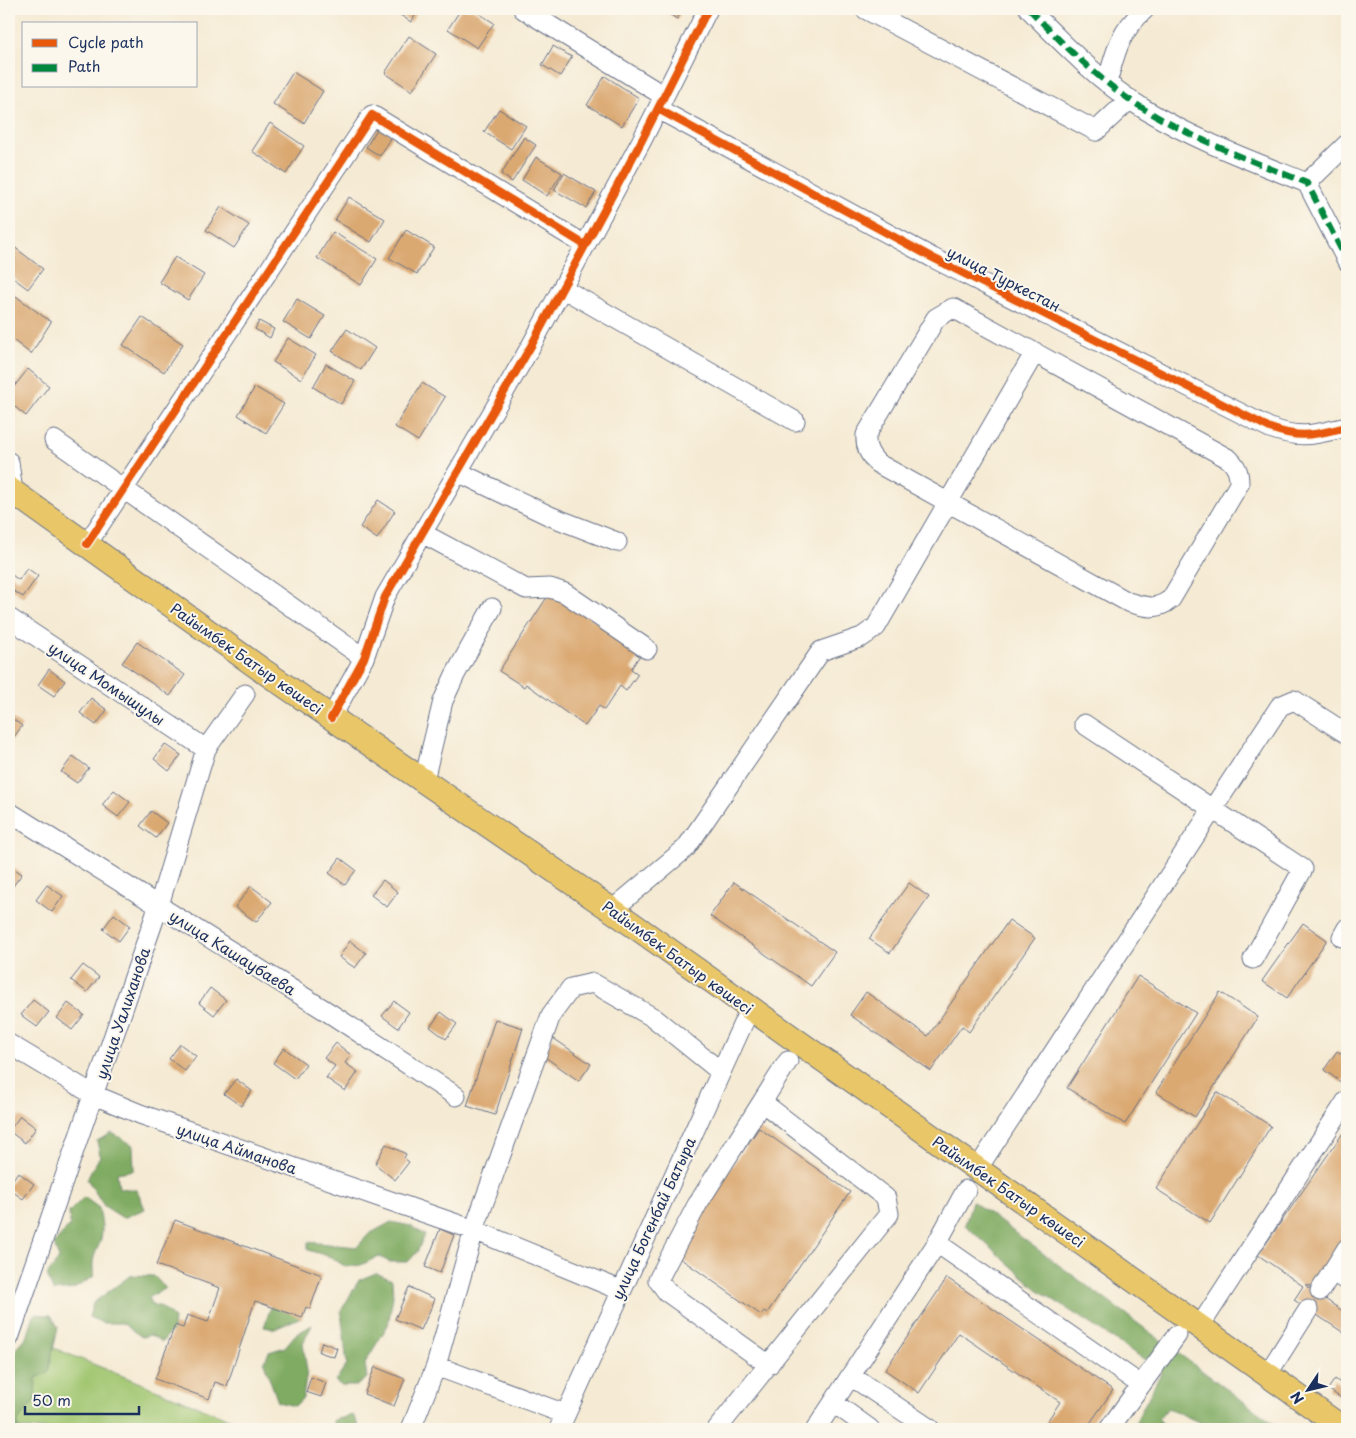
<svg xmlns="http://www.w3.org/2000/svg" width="1356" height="1438" viewBox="0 0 1356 1438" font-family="'Playpen Sans',sans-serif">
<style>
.green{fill:#a0c670;stroke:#5e7a67}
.forest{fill:#80ab62;stroke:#4e6d60}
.building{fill:#daa871}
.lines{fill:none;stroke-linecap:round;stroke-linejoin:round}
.minor-casing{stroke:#677087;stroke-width:21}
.major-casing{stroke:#677087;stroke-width:26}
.minor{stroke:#fff;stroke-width:19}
.major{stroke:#e9c769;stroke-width:24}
.quiet{stroke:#00873e;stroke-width:6;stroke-dasharray:12 6;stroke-linecap:butt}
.cycleway-casing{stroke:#fbf7ec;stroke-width:11}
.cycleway{stroke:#e8590c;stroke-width:8}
.labels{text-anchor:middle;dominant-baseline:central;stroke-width:4;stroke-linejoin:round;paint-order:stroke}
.street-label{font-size:15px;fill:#1b2f5e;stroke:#fbf7ec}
</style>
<rect width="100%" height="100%" fill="#fbf7ec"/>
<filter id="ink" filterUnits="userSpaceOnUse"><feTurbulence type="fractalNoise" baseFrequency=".02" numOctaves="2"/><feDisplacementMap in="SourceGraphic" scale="10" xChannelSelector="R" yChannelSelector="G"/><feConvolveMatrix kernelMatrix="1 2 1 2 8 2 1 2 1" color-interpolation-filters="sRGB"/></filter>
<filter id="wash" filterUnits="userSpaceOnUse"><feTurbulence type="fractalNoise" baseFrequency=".0096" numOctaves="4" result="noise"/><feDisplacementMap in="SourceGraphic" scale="20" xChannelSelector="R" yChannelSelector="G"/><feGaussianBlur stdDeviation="1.12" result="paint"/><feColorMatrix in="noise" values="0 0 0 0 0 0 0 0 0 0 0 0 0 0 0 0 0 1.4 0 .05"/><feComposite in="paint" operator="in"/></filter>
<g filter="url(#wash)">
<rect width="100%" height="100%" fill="#f5ead3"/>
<path class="green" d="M41 1343 254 1429H9V1422Z"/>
<path class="forest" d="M112 1133 133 1145 134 1170 117 1173 119 1188 137 1190 145 1209 123 1218 104 1206 87 1179 100 1156 97 1141Z
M84 1197 99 1208C100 1215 102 1222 102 1229 102 1250 89 1252 94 1276L74 1289 53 1291 47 1275 59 1259 54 1244 70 1225 69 1212Z
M972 1201 1281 1429H1206L1203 1424 1168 1408 1158 1419 1169 1429H1132L1162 1371 1037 1289 965 1225Z
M391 1222 411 1226 425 1235 417 1252 408 1262H389L379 1256 361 1265 346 1267 331 1257 308 1250V1242L357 1247 369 1234Z
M376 1273 392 1280 393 1296 388 1325 365 1363 367 1378 356 1386H342L335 1381 347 1365 341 1311 359 1280Z
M131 1275 154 1276 166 1288 149 1297 153 1306H160L174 1318 173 1329 162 1342 151 1335 142 1337 122 1323H103L89 1317 93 1303Z
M273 1301 301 1317 275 1329 264 1327Z
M34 1314 51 1315 58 1327 48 1373 36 1378 35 1400 18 1421V1429H9V1383L12 1380 16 1349 28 1335Z
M312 1325 303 1343 307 1371 303 1398 295 1406 278 1402 264 1363 269 1352 285 1347 295 1335Z
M353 1415 360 1429H334L333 1420Z"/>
<g id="blocks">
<path class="building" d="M391 9H419L411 22Z
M461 9H472L494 23 477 48 448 29Z
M661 9H683L677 19Z
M409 36 436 54 412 91 385 73Z
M553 46 572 57 560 76 542 65Z
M293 72 323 91 304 123 273 104Z
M605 76 639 98 622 126 587 105Z
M499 109 526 126 511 149 484 132Z
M270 123 304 146 286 174 252 151Z
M379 126 393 135 380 156 366 147Z
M524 137 536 145 512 182 501 174Z
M536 157 562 173 547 196 522 180Z
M564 173 596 192 586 208 554 190Z
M349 197 385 219 371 242 335 220Z
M221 207 249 225 234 248 206 230Z
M406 230 434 247 417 274 389 258Z
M333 232 377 259 361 285 317 258Z
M9 243 43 269 28 289 9 275Z
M175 257 204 275 188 300 159 282Z
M9 291 51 322 31 354 9 337Z
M297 299 325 316 311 339 283 322Z
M142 317 183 344 164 372 123 345Z
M259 321 274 329 270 338 255 329Z
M347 329 375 348 361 370 332 351Z
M288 338 316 355 301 379 273 362Z
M326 364 355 381 341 404 313 387Z
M28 369 49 386 26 416 9 402V393Z
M422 383 445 397 418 441 395 427Z
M255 387 284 404 266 433 238 415Z
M378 500 395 511 377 539 360 527Z
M27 568 38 576 23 597 9 588V573L19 580Z
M551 591 642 652 631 669 638 674 626 691 620 686 604 710 599 706 585 726 526 684 524 687 499 671Z
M137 642 185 675 170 696 122 663Z
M49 669 65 681 54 696 38 685Z
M91 698 107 710 96 725 80 713Z
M9 716 22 726 11 741 9 739Z
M165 744 181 755 169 771 154 759Z
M73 756 89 768 77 783 61 772Z
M114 790 130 802 118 817 102 805Z
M151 811 167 823 156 838 140 826Z
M340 858 356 870 345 885 329 873Z
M9 865 22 874 10 890 9 888Z
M383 880 398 892 387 907 371 895Z
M734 882 835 952 811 986 710 916Z
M909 883 929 897 890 953 869 939Z
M47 885 63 896 52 912 36 900Z
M251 886 272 902 256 922 235 907Z
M114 914 130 926 119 941 103 929Z
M1009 920 1035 938 969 1032 962 1026 931 1071 850 1015 866 992 928 1036Z
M1303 923 1327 940 1287 998 1262 981Z
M350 941 366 953 355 968 339 957Z
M83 965 99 977 87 992 71 980Z
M1138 976 1196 1013 1125 1124 1067 1088Z
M210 988 226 1000 214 1015 199 1003Z
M1220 992 1258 1017 1195 1117 1156 1092Z
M33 1000 49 1012 37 1027 21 1015Z
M394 1001 409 1012 398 1028 382 1016Z
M68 1003 84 1015 72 1030 57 1018Z
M441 1012 457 1024 446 1039 430 1027Z
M495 1019 523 1028 495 1115 467 1106Z
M553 1038 591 1064 579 1081 542 1055Z
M336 1043 351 1055 345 1063 358 1072 345 1091 326 1078 335 1066 324 1058Z
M180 1044 196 1056 185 1071 169 1059Z
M284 1048 306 1064 295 1079 273 1063Z
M1337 1051 1347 1058V1076L1342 1083 1324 1070Z
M236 1079 252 1091 241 1106 224 1094Z
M1217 1092 1271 1126 1210 1223 1156 1189Z
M20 1116 36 1128 25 1143 9 1131Z
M759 1128 850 1192 767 1313 764 1311 761 1315 671 1252Z
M1343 1133 1347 1136V1236L1314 1288 1307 1284 1306 1286 1347 1314V1335L1294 1300 1303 1286 1258 1255Z
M386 1144 406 1154 404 1158 409 1162 395 1180 375 1164Z
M18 1172 34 1184 23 1199 9 1189V1185Z
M175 1220 322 1275 310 1309 306 1307 302 1318 255 1301 227 1386 215 1382 209 1399 155 1379 175 1325 183 1328 187 1315 208 1322 220 1288 156 1265Z
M440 1229 454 1235 440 1273 425 1267Z
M947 1278 1113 1390 1086 1429H1042L1060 1402 959 1333 919 1393 885 1370Z
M409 1287 435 1299 421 1330 395 1319Z
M322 1342 337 1348 334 1357 319 1352Z
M375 1367 405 1379 394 1406 364 1394Z
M311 1377 326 1383 321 1397 306 1392Z
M1335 1379 1347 1388V1402L1328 1389Z"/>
</g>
</g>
<g filter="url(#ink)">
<use href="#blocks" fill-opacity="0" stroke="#677087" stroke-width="1"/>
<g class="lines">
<defs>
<path id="minor" d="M523 9 664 96
M865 9 1096 131 1130 99
M1029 9C1064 45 1100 82 1144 109 1195 140 1252 161 1307 183L1347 261
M1107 83C1116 50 1119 33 1145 9
M658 109 933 258 1270 428C1303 440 1315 434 1347 427
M1307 183 1347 144
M562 288 795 421
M953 308 1229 459C1237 467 1239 472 1239 484L1171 599C1156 611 1145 607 1128 602L877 463C869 454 865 447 866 435L936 318Z
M54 440 364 658
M9 462 13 492
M458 472 550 516 617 542
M422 533 526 589 550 588 565 593 647 649
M87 544 372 115 585 245
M9 618 206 749
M331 718 364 658 385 597 531 346 642 140 708 9
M1084 724 1303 869 1253 959
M424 780 443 701 455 675 492 608
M9 812 331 1014 456 1096
M612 910 686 848 821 651 862 637 876 627 1035 352
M1342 937 1347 928
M9 1044 94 1095 140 1114 474 1230 620 1290
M978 1168 1280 706 1294 700 1347 734
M937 1243 1141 1385
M1332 1271 1347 1281
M1320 1291 1347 1248
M1200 1326 1347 1100
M9 1338 159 905 206 749 245 694
M769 1365 667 1292 658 1280 697 1205 788 1061
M436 1366 565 1414
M1267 1375 1308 1310
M851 1376 930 1429
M834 1403 870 1429
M411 1429 436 1366 474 1230 551 1015 571 988 593 983 654 1018 721 1072
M559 1429 750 1008
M717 1429 889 1214 886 1198 762 1102
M816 1429 937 1243 966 1190
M1109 1429 1177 1335"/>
<path id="major" d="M9 489 262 670 612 910 1344 1429"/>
</defs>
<use href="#minor" class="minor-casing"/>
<use href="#major" class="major-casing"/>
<use href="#minor" class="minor"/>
<use href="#major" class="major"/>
<path class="quiet" d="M1029 9C1064 45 1100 82 1144 109 1195 140 1252 161 1307 183L1347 261"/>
<defs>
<path id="cycleway" d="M658 109 933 258 1270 428C1303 440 1315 434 1347 427
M87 544 372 115 585 245
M331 718 364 658 385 597 531 346 642 140 708 9"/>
</defs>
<use href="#cycleway" class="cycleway-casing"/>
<use href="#cycleway" class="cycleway"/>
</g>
</g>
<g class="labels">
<g class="street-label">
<text transform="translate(1004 278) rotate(27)">улица Туркестан</text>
<text transform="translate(247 658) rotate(35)">Райымбек Батыр көшесі</text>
<text transform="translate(107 683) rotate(34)">улица Момышулы</text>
<text transform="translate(233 952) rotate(32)">улица Кашаубаева</text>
<text transform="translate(678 957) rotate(36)">Райымбек Батыр көшесі</text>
<text transform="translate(122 1013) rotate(-71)">улица Уалиханова</text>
<text transform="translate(237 1148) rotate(19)">улица Айманова</text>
<text transform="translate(1009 1191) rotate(35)">Райымбек Батыр көшесі</text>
<text transform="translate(653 1218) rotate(-65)">улица Богенбай Батыра</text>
</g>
</g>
<rect width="1356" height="1438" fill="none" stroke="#fbf7ec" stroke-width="30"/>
<rect x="22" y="22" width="175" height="65" fill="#fbf7ec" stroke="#a1a7b3"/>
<rect x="32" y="39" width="25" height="8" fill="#e8590c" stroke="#a1a7b3"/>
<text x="68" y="48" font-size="15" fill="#1b2f5e">Cycle path</text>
<rect x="32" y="64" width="25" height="8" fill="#00873e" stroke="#a1a7b3"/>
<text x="68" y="72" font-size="15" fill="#1b2f5e">Path</text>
<g transform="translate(1308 1390) rotate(235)" stroke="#fbf7ec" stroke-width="4" paint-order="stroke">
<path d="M0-4L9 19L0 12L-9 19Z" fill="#1b2f5e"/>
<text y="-8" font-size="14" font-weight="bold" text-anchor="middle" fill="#1b2f5e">N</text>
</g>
<path d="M25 1406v8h114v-8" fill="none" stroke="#1b2f5e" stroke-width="2.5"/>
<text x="32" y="1406" font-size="15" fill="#1b2f5e" stroke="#fbf7ec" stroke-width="4" paint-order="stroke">50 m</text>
</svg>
